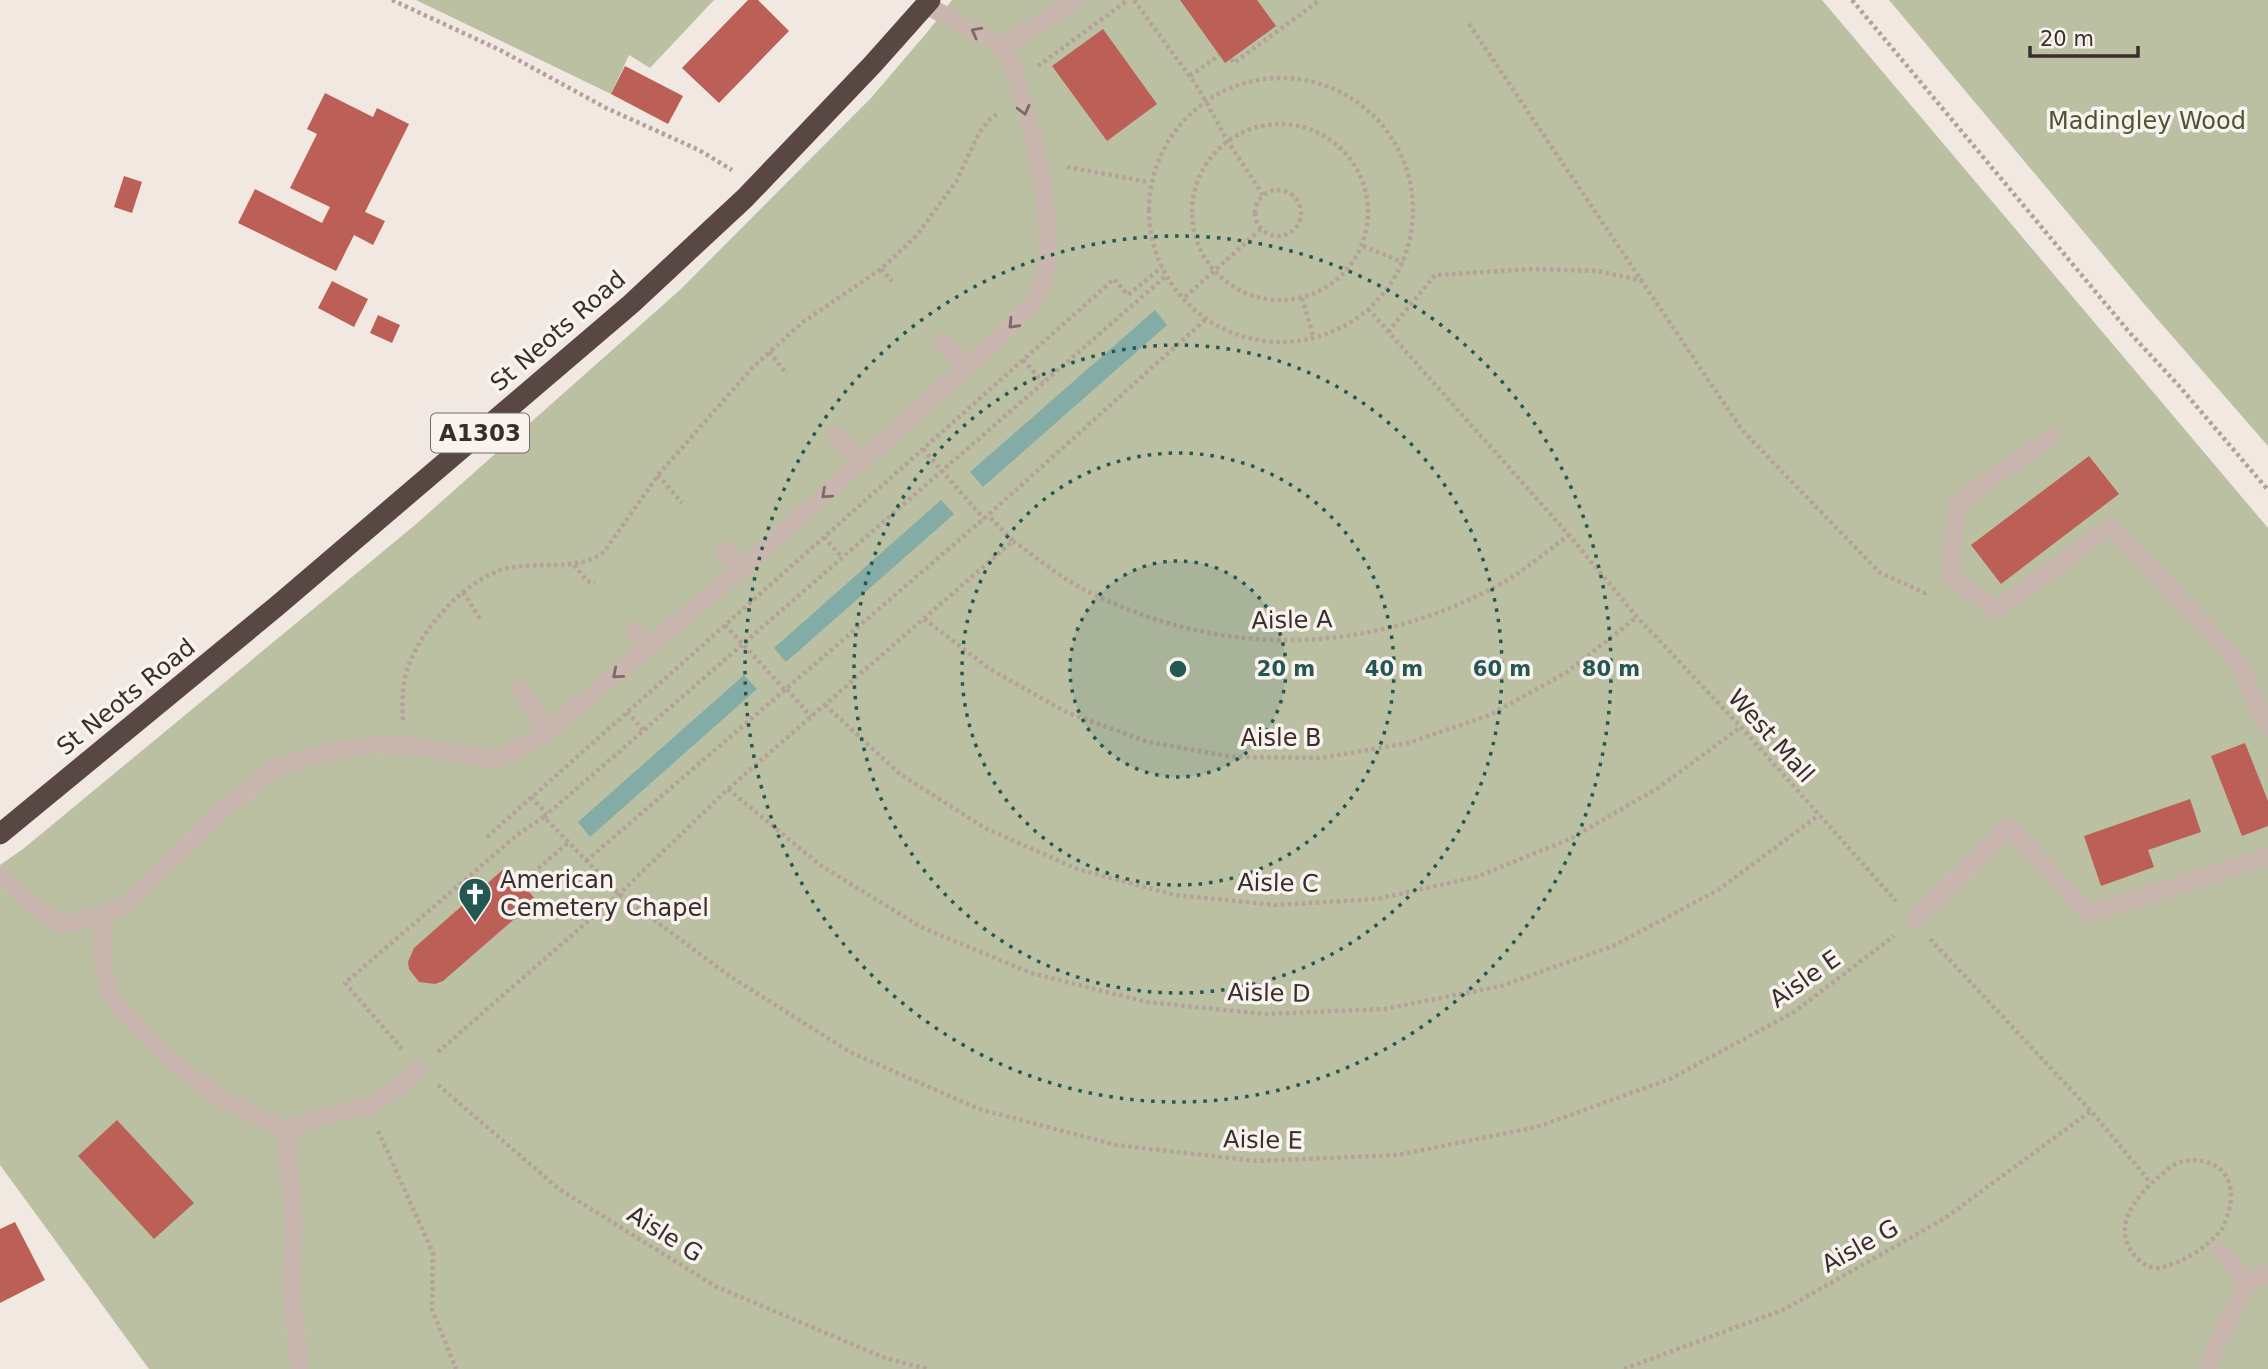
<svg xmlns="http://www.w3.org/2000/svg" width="2268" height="1369" viewBox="0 0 2268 1369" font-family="'DejaVu Sans',sans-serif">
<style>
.green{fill:#bbc0a3}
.water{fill:#84aca7}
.building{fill:#bb5f57}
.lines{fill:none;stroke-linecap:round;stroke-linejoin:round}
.path{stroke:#b5a199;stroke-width:4.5;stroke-dasharray:3.5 3.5;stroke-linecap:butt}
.lane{stroke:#c9b7af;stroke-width:18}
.highway{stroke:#594744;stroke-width:21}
.oneway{stroke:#7a6c67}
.ring{fill:none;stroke:#255752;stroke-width:3.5;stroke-dasharray:3.5 7}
.labels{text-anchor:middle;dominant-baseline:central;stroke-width:7;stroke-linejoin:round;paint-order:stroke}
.shield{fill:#f9f3ef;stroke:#736966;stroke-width:2}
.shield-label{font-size:23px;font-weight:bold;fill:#392e2c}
.park-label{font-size:24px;fill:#4e5532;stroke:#f9f3ef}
.street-label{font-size:24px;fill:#392e2c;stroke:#f9f3ef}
.poi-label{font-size:24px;fill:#392e2c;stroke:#f9f3ef;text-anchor:start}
.centre{fill:#255752;stroke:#f9f3ef;stroke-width:3.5}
.ring-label{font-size:21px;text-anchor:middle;font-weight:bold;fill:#255752;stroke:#f9f3ef;stroke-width:7;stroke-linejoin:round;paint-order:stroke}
</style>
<rect width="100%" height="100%" fill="#f2e8e2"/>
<path class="green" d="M416 0H714L650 68 629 55 611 94Z
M952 0H1822L2268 528V1369H149L0 1165V865L23 849 415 525 681 289 871 98 929 30Z
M1889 0H2268V446L2145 305Z"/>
<path class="water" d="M1155 310 1167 325 983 487 970 472Z
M941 500 954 514 786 662 774 648Z
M744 675 757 689 590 837 578 822Z"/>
<path class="building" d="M748 0H758L789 31 719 103 682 68Z
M1180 0H1257L1276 26 1225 63Z
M1103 29 1157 104 1107 141 1052 66Z
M625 66 683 96 668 124 611 94Z
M325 93 373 117 377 108 409 124 365 212 385 221 373 245 354 235 336 271 238 223 255 189 322 223 330 207 290 188 317 134 307 129Z
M124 176 142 182 132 213 114 207Z
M332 281 368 299 354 327 318 308Z
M378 315 400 325 392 343 370 333Z
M2089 456 2119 494 2001 584 1971 545Z
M2245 743 2268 801V826L2242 836 2211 756Z
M2190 799 2201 832 2148 850 2154 867 2101 886 2084 836Z
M507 866 536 900 443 981 435 984 419 982 409 969 408 962 414 948Z
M117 1120 194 1203 154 1239 78 1156Z
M15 1222 45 1280 0 1303V1229Z"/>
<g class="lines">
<path class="path" d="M392 0 500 50 606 108 699 150 732 170
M1134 0 1199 89 1227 140 1263 195
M1852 0 2130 333 2180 387 2268 490
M1469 24 1742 430 1879 572 1925 593 1929 590
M1231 59 1234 63 1320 0
M1038 66 1128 0
M1190 76 1219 55
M1149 210a132 132 0 1 1 264 0a132 132 0 1 1-264 0Z
M1192 212a88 88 0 1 1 176 0a88 88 0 1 1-176 0Z
M1067 167 1149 182
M1255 213a23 23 0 1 1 46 0a23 23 0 1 1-46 0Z
M1363 246 1403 262
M881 269 892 281
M1185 297 1261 229
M1302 298 1314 338
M1368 309 1569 535 1637 617 1741 727 1896 901
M1388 332 1435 275 1533 269 1598 271 1643 281
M769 352 787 374
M1023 360 1043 382
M923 449 984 519
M658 475 682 503
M824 537 842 557
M1013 541C1035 556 1058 576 1083 589 1217 658 1362 657 1495 587 1521 574 1545 552 1569 535
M574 565 587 581 595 583
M463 592 480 619
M924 619 990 669 1066 712 1148 742 1234 757 1321 758 1408 743 1490 715 1567 672 1637 617
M725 625 785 690
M787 689 811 717
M825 705 900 774 985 828 1077 869 1175 895 1276 905 1377 899 1476 877 1570 839 1658 788 1741 727
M627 712 643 730
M403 720C402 702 402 684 408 667 421 629 465 580 504 569 538 560 575 573 604 552L658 475 752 368 803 322 881 269 916 236 956 182 979 133 989 120 1000 112
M728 789 820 865 921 927 1031 973 1147 1002 1265 1014 1384 1009 1501 986 1613 946 1718 890 1819 815
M531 797 547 814
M544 817 1166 276
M487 837 1114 279 1128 295 1162 267
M586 861 988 515 1205 320
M522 882 568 843
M1930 939 2091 1111 2151 1183
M402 1049 345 983 517 835 544 817 619 894 731 977 850 1052 979 1109 1116 1145 1256 1161 1398 1155 1537 1127 1670 1079 1794 1012 1894 936
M438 1052 619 894 728 789 1013 541 988 515
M438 1085 559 1189 715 1286 885 1358 927 1369
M378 1131 433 1253 432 1309 456 1369
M2193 1160C2223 1161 2236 1181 2229 1210 2227 1216 2225 1225 2221 1230 2207 1247 2184 1262 2163 1267 2155 1270 2145 1266 2139 1260 2108 1231 2134 1197 2160 1176 2165 1172 2171 1166 2177 1163 2182 1161 2188 1161 2193 1160Z
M1624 1369 1785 1309 1945 1218 2091 1111"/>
<path class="lane" d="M926 5 1002 46 1076 0
M943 341 967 369
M837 435 861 463
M2051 437 1957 504 1950 576 1995 610 2111 527 2236 659 2268 729
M724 550 741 569
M635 630 649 646
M521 689 547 732
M0 874 31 905 61 925 103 915V965L111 995 131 1020 175 1065 223 1099 286 1130 294 1224 291 1287 300 1369
M103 915 125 905 221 811 275 768 320 754 376 744 415 746 497 760 547 732 741 569 999 338C1015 322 1034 305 1042 284 1061 233 1028 93 1002 46
M1914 921 2009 827 2089 914 2268 856
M286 1130 325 1116 367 1107 393 1092 419 1069
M2220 1251 2247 1283
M2209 1369 2210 1359 2247 1283 2268 1273"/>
<path class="highway" d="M0 834 277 606 631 304 745 198 873 64 930 0"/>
</g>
<defs><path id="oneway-chevron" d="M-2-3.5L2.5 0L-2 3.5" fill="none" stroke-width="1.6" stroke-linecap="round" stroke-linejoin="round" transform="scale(1.75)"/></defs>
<g class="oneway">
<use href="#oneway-chevron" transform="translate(976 32) rotate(-152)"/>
<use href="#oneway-chevron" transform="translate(1024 110) rotate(76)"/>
<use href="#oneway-chevron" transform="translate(1013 324) rotate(134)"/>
<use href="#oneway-chevron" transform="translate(826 494) rotate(138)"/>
<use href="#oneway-chevron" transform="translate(617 674) rotate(140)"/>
</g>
<circle cx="1178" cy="669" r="108" fill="#255752" fill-opacity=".12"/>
<g class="ring">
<circle cx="1178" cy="669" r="108"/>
<circle cx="1178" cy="669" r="216"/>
<circle cx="1178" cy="669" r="324"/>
<circle cx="1178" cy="669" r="433"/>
</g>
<defs>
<symbol id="church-pin" viewBox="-11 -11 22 30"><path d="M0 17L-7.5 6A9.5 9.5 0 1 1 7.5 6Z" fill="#255752" stroke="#f9f3ef"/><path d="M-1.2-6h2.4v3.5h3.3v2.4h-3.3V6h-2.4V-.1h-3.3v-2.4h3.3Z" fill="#fff"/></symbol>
</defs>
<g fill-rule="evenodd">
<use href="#church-pin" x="456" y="875" width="38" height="52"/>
</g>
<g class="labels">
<rect class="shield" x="431" y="413.5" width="98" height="39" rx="5"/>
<g class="shield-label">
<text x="480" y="433">A1303</text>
</g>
<g class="park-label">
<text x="2147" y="121">Madingley Wood</text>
</g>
<g class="street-label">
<text transform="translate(558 331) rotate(-41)">St Neots Road</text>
<text transform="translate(1292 620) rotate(-1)">Aisle A</text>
<text transform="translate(126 697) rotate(-39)">St Neots Road</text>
<text transform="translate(1771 736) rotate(48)">West Mall</text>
<text x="1281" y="738">Aisle B</text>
<text transform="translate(1278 883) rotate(1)">Aisle C</text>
<text transform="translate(1805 979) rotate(-35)">Aisle E</text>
<text transform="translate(1269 993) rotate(1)">Aisle D</text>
<text transform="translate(1263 1140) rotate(1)">Aisle E</text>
<text transform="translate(665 1234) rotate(32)">Aisle G</text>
<text transform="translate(1860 1246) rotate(-29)">Aisle G</text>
</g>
<g class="poi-label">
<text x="500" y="880">American<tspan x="500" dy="28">Cemetery Chapel</tspan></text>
</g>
</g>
<circle cx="1178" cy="669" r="10" class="centre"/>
<g class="ring-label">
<text x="1286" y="676">20 m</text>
<text x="1394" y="676">40 m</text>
<text x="1502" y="676">60 m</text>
<text x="1611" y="676">80 m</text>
</g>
<path d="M2030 46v10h108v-10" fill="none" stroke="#392e2c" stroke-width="3.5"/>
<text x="2040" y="46" font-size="21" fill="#392e2c" stroke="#f9f3ef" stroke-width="5" paint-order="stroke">20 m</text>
</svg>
